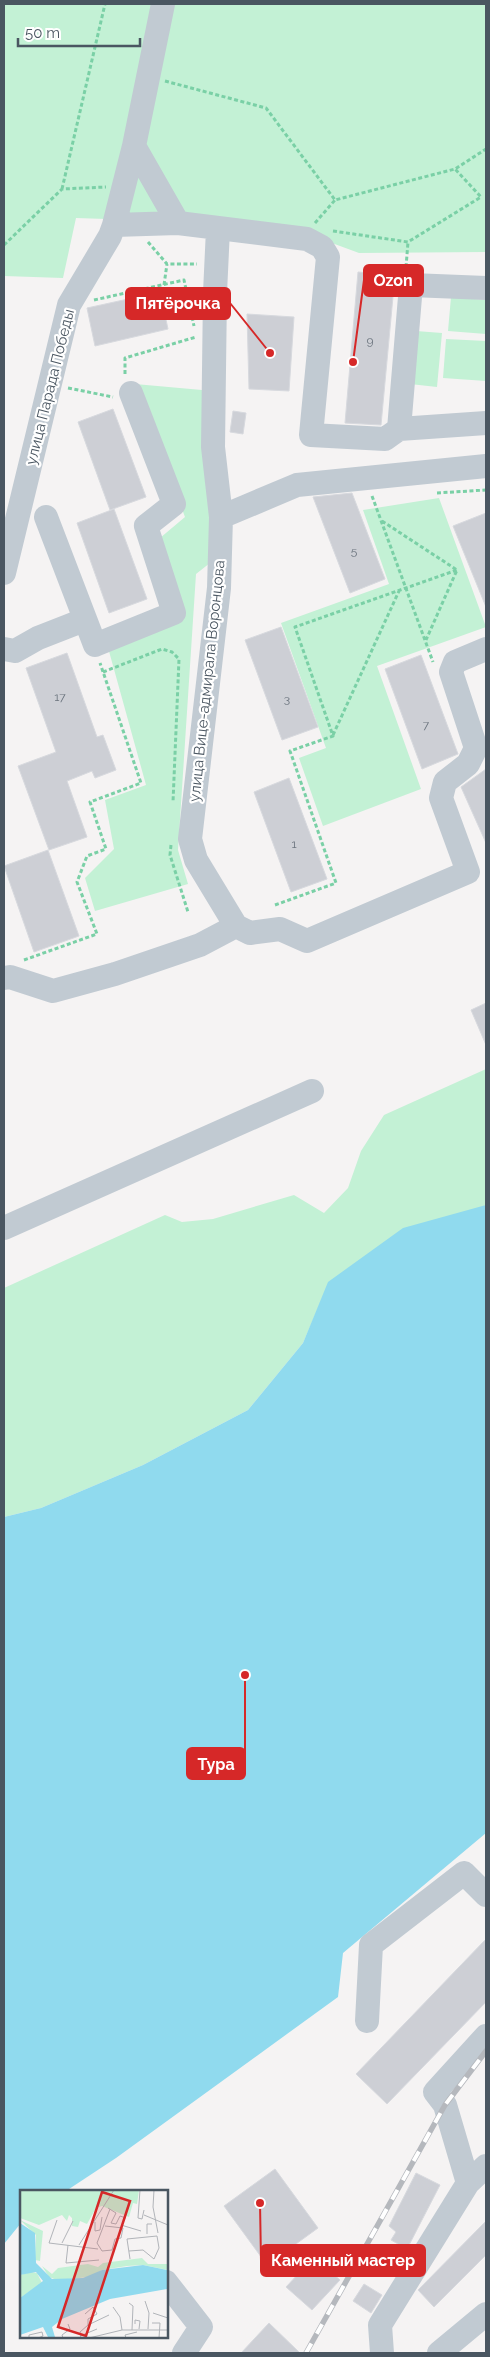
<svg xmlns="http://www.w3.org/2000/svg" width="490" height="2357" viewBox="0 0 490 2357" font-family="Raleway,sans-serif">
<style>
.green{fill:#c3f1d5}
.water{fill:#90daee}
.building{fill:#cdcfd5;stroke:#d7d9de}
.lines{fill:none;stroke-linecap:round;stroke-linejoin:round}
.path{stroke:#7ad0a6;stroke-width:3;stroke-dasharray:4 2.5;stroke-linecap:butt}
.minor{stroke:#c1cad2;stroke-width:24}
.rail-casing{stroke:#b5b8bd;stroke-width:5.5}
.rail{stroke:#fff;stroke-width:4;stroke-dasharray:11;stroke-linecap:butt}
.labels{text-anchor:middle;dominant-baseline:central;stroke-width:4.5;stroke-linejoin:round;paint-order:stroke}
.number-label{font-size:12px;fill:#6b747e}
.street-label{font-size:15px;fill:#4a5661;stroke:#fff}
.inset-road{fill:none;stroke:#b1b4b9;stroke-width:1}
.view{fill:#d62828;fill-opacity:0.15;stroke:#d62828;stroke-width:2.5}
.inset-edge{fill:none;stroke:#4a5661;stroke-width:2.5}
.leader{fill:none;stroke:#d62828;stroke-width:2}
.callout-dot{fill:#d62828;stroke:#fff;stroke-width:2}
.callout{fill:#d62828;stroke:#d62828;stroke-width:2}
.callout-label{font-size:16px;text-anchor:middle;font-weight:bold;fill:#fff}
</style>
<rect width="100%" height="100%" fill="#f5f3f3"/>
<path class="green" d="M4 4H486V252L359 253 283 225 76 218 63 278 4 276Z
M451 297 486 300V334L448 331Z
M416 331 442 333 437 387 410 384Z
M446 339 486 341V381L443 378Z
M135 384 202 390 215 559 196 574 178 850 188 884 95 911 85 878 114 849 105 800 146 785 107 644 179 616 160 538 185 517Z
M439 498 486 627 377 666 421 789 323 826 299 758 326 748 281 623 389 584 363 510Z
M486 1069V1205L329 1282 303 1343 248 1410 143 1465 41 1508 4 1517V1288L165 1215 182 1222 213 1219 294 1195 324 1213 348 1188 361 1151 384 1115Z"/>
<path class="water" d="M486 1205V1833L343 1953 338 1997 116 2158 66 2191H21V2223L4 2244V1517L41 1508 143 1465 248 1410 303 1343 328 1282 403 1228Z"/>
<path class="building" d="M358 272 395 275 381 425 345 423Z
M160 292 168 329 95 346 87 308Z
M247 314 294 317 289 391 249 389Z
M113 409 146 497 110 510 78 422Z
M233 411 246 413 243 434 230 432Z
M352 493 385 579 350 593 313 497Z
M114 509 147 599 109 613 77 523Z
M486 513V607L453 526Z
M281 627 318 727 282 740 245 640Z
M67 653 97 737 103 735 116 770 95 778 92 771 67 781 87 837 49 850 18 766 56 752 26 668Z
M421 655 458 754 422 769 385 669Z
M486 769V843L461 787Z
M289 778 327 879 291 892 254 792Z
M48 850 79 936 34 952 4 866Z
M486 1003V1045L471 1010Z
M486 1939V2002L387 2104 356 2074Z
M275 2169 318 2228 267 2265 224 2206Z
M416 2173 440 2185 407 2249 391 2240 396 2232 389 2226Z
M486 2221V2255L434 2307 418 2290Z
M314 2257 340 2280 312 2310 286 2287Z
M364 2284 382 2295 371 2313 353 2301Z
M269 2323 300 2353H241Z"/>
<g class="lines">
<path class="path" d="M165 81 266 108 335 200 455 169 486 149
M62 189 105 4
M315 223 335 200
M333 231 408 242 481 197 455 169
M148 242 167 264H197
M4 245 62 189 106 187
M406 267 408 242
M164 285 167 264
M94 300 184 280 194 326
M125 374V358L196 337
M68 388 113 397
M437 493 486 490
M372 496 433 662
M382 521 457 570 426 640
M103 672 162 649 172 652 179 659 173 802
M333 735 399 591
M171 845 170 855 188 912
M275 905 336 883 290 751 333 736 295 627 457 570
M24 960 97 934 77 882 87 856 106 849 90 802 141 783 100 663"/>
<path class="minor" d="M134 146 178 223
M114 225 178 223 307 239 322 247 328 257 311 435 385 439 399 429 411 285 486 288
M218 229 215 293 213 447 221 517 219 588 190 839 196 860 236 926 250 933 280 929 307 941 468 872 441 798 445 782 468 764 476 748 451 672 455 662 486 649
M399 429 486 423
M46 517 95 645 174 613 146 526 174 504 131 393
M221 517 297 485 486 466
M4 573 69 305 110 236 114 225 134 146 163 4
M4 649 15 651 38 638 84 620
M4 978 10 977 53 991 115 974 200 945 236 926
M4 1228 312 1091
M367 2021 371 1945 464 1873 486 1895
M468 2183 445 2105 435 2092 486 2036
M166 2282 201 2327 184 2353
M382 2353 380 2325 468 2183 486 2166
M439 2353 486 2314"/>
<defs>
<path id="rail" d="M306 2353 445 2105 486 2051"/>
</defs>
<use href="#rail" class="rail-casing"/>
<use href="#rail" class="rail"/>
</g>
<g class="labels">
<g class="number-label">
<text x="370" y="341">9</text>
<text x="354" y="551">5</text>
<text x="60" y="697">17</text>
<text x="287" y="699">3</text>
<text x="426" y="725">7</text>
<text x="294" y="844">1</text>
</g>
<g class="street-label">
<text transform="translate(50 387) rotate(-76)">улица Парада Победы</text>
<text transform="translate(207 681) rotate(-84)">улица Вице-адмирала Воронцова</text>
</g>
</g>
<g transform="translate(20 2190)">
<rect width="148" height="148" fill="#f5f3f3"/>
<path d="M0 0H119L117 14 113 13 109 27 82 16 76 18 67 34 60 31 58 37 52 36V28L49 25 47 31 42 25 19 35 0 28ZM0 30 23 41 20 71 15 70 16 45ZM122 68 128 74H147L148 80 123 75 107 76 82 80 70 87 37 90 29 87 22 76 32 84 38 78 68 74 78 77 83 73ZM11 82 17 83 22 93 0 108V85Z" fill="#c3f1d5"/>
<path d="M0 33 15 43 16 73 32 89 63 88 82 80 123 75 147 80V99L90 109 42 129 32 137 35 147H28L23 137 0 145V108L23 91 16 82 0 85Z" fill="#90daee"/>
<path class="inset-road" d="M120 0 118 28 122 29 124 20M134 0 133 17 138 43M88 18 96 23 91 33 96 34 100 26 106 28M124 25 148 35M37 30 29 53 78 59M75 32V41L80 40 82 27M101 35 121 41M85 36 103 38 101 48 95 49 92 60 82 61 77 53 90 19M127 44V34H132M42 53 53 31M48 55 46 73 79 70M59 55 94 0M109 61 123 60 134 69 139 58 137 46 107 49 110 69M125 111 129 123 128 139M109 113 113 116 112 140M93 117 100 127 102 140M133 123 148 128M65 124 73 117 77 124 68 129V135M132 133H140L139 148M115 134V130L120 131 119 139M60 146 77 139M9 148V145L22 142 23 146 18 148M43 148 42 145 50 139 48 134M61 148 60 142 68 135 89 125M69 148 102 140H148M106 148 105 145 117 142"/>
<path class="view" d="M82 2 110 11 66 146 38 137Z"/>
<rect width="148" height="148" class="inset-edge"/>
</g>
<path class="leader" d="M353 362L364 280M270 353L230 303M245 1675L245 1764M260 2203L261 2261"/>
<g class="callout-dot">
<circle cx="353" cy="362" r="5"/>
<circle cx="270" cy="353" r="5"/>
<circle cx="245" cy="1675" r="5"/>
<circle cx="260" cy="2203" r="5"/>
</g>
<g class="callout">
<rect x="364" y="265" width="59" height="31" rx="5"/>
<rect x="126" y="288" width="104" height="31" rx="5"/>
<rect x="187" y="1748" width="58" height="31" rx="5"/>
<rect x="261" y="2245" width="164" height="31" rx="5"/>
</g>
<g class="callout-label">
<text x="393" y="286">Ozon</text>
<text x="178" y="309">Пятёрочка</text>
<text x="216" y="1770">Тура</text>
<text x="343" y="2266">Каменный мастер</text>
</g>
<rect width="490" height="2357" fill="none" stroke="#4a5661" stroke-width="10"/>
<path d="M18 38v8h122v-8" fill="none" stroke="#4a5661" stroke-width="2.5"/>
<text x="25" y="38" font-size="15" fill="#4a5661" stroke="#ffffff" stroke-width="4" paint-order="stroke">50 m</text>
</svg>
